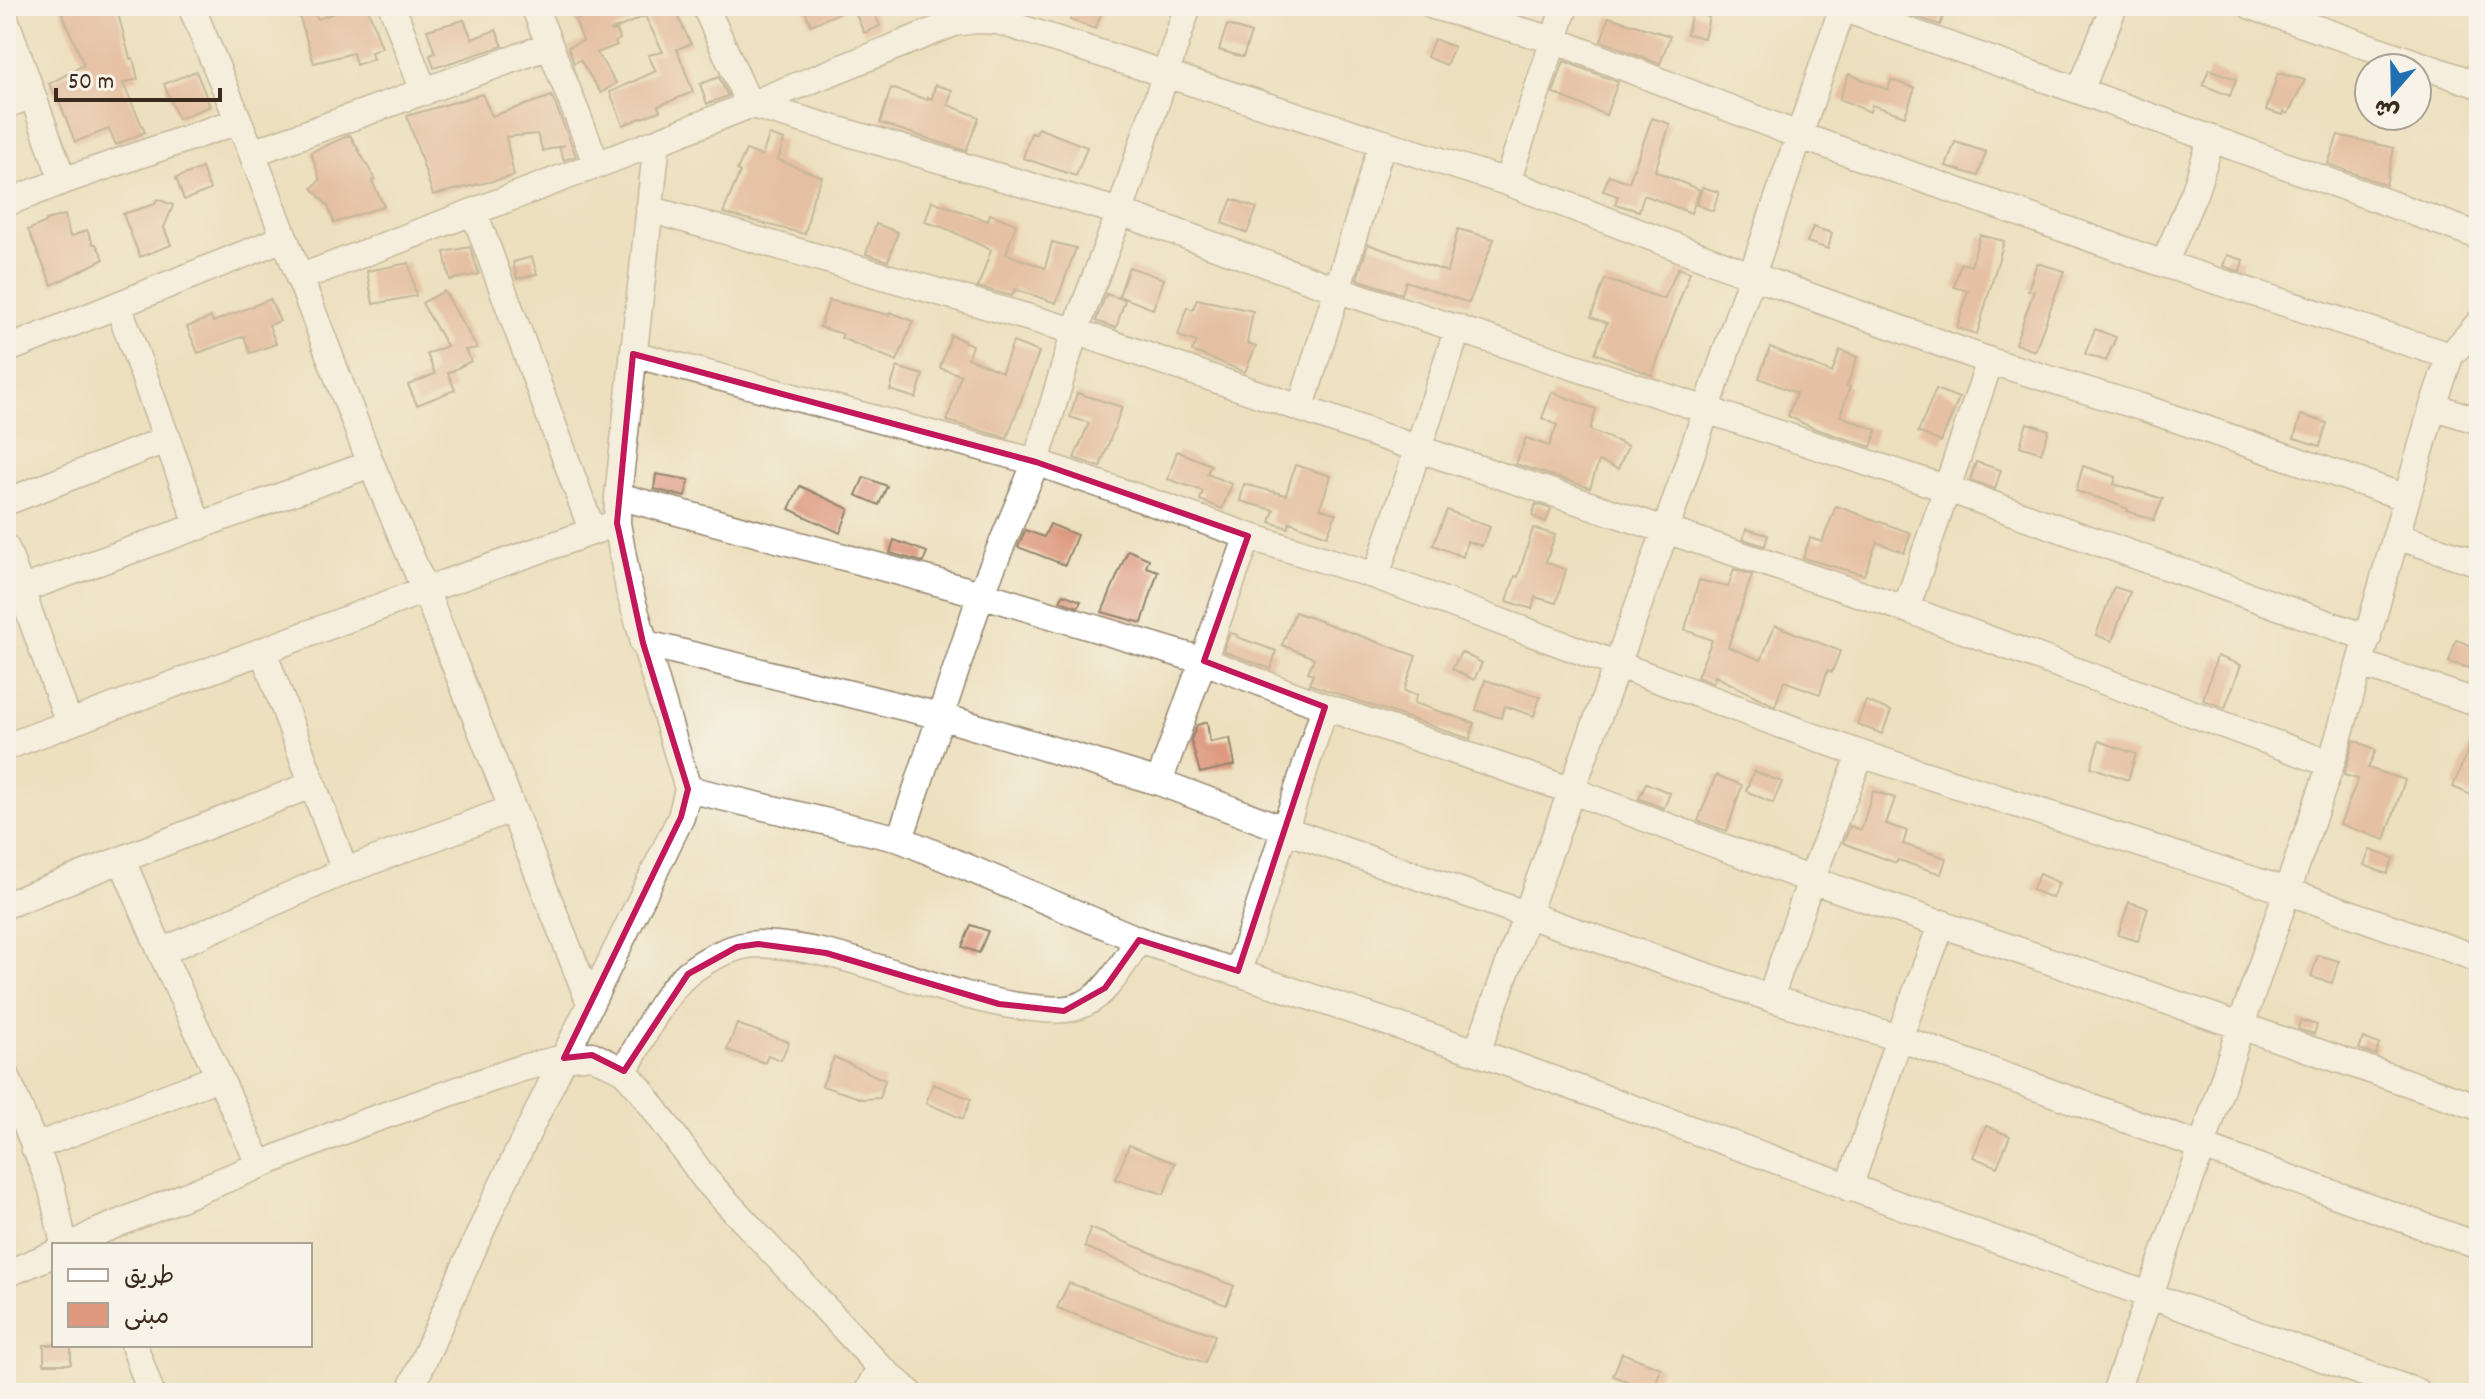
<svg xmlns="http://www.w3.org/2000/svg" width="2485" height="1399" viewBox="0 0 2485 1399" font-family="Dekko,'Playpen Sans Arabic',sans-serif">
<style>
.building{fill:#de9980}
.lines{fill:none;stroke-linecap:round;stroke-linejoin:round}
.minor-casing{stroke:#94856e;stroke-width:29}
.minor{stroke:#fff;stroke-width:26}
.marked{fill:none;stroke:#c2185b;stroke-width:6;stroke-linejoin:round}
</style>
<rect width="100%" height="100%" fill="#f7f3e8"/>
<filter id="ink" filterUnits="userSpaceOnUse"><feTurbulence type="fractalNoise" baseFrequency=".0125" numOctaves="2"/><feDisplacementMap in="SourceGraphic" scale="16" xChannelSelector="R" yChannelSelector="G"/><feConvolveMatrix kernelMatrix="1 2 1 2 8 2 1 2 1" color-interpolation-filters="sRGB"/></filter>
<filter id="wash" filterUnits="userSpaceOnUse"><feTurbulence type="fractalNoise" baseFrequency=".006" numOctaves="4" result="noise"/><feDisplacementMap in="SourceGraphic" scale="32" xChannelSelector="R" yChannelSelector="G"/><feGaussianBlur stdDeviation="1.8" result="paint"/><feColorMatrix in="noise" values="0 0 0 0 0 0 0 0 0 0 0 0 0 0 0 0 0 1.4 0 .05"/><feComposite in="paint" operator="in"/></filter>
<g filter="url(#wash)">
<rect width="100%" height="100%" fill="#ede0bf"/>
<g id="blocks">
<path class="building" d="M59 6H116L130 59 133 58 138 79 123 83 145 132 116 145 109 129 75 142 61 106 49 84 84 65Z
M296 6H310L318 19 353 6H367L382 48 371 52 373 59 356 65 353 53 314 63Z
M593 6H673L691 44 677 49 693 92 658 106 660 111 623 125 610 92 656 71 648 55 663 52 645 16 610 31 617 30 620 39 615 42 617 45 597 53 616 83 601 93 580 60 574 63 568 47 583 41 575 20 595 11Z
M803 6H871L880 26 864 33 853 7 811 25Z
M1075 6H1104L1095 29 1070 20Z
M1914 6H1947L1940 25 1910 15Z
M1692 12 1709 17 1704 38 1687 34Z
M1609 17 1670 36 1660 64 1601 41Z
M464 20 472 39 496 30 503 46 434 68 430 55 435 53 427 30Z
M1227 25 1251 33 1243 57 1219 50Z
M1434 39 1454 47 1446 65 1427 57Z
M1564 61 1618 82 1606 115 1553 93Z
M2209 69 2236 79 2230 96 2203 85Z
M196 71 210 106 178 119 164 84Z
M2278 73 2305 80 2288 114 2284 112 2283 115 2266 110Z
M1849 74 1888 90 1891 80 1915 88 1905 116 1872 105 1870 112 1839 99Z
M719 77 728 96 707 104 700 84Z
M935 85 952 90 948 105 979 117 966 151 880 123 891 88 928 100V97L932 99Z
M482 94 492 116 552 96 576 156 564 160 559 147 565 145 543 151 537 134 506 137 514 176 433 195 407 116Z
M1652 118 1670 124 1655 171 1700 190 1691 213 1644 195 1639 211 1615 204 1618 196 1603 191 1609 175 1629 182Z
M1038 128 1087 147 1076 176 1023 158 1031 133 1036 134Z
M350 135 375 179 372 181 384 206 334 223 328 206 312 188 320 180 311 152Z
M769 135 784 140 778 160 822 177 813 198 805 234 723 213 740 172 737 170 746 150 762 156Z
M2338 135 2394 148 2386 185 2328 164Z
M1955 142 1986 152 1978 176 1946 166Z
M202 168 210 190 184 200 176 178Z
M1702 187 1719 192 1713 211 1697 205Z
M157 199 173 205 164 228 171 245 140 257 123 214 155 204Z
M1232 199 1257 208 1247 233 1222 223Z
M932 201 988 221 990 214 1016 224 1006 254 1045 268 1052 242 1076 248 1056 303 1015 289 1012 296 978 287 991 250 945 228 925 222Z
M65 215 70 237 87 230 93 244H96L104 259 52 285 28 230 46 222V220Z
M876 224 898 232 888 261 866 254Z
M1813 227 1832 233 1828 249 1807 242Z
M1458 229 1494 239 1469 303 1406 281 1402 294 1357 279 1368 244 1447 272Z
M1980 235 2004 241 1977 334 1957 328 1968 291 1954 287 1961 263 1971 266Z
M470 247 479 274 450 280 444 252Z
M2227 255 2243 260 2240 272 2223 266Z
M532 257 537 274 517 279 513 262Z
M409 263 416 296 373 304 367 271Z
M2037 263 2064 271 2035 351 2015 344 2034 291 2028 290Z
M1129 267 1164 279 1153 309 1119 296Z
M1678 268 1690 272 1652 375 1595 353 1607 323 1591 317 1605 279 1664 299Z
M444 291 477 348 465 350 471 361 448 373 455 390 417 405 408 385 435 374 427 354 447 346 422 303Z
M1106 294 1125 300 1116 328 1096 321Z
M270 299 280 321 269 325 276 344 250 353 244 336 198 353 187 327 211 317 213 322Z
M1197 299 1253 311 1247 343 1256 346 1245 372 1192 351 1197 342 1178 336 1187 307 1193 310Z
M829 300 889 315 890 312 913 321 897 361 841 338 843 334 820 327Z
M2095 329 2116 337 2106 361 2085 354Z
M951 335 972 345 968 358 1002 372 1013 342 1039 352 1007 438 947 421 961 375 940 368Z
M1770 347 1832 373 1840 350 1857 357 1847 386 1850 387 1840 416 1877 430 1871 447 1813 428 1788 416 1796 393 1759 378Z
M897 367 923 375 916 398 890 390Z
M1936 389 1959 398 1941 442 1918 432Z
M1552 392 1596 409 1590 430 1628 446 1618 469 1599 461 1590 488 1516 464 1526 438 1549 446 1557 425 1542 418Z
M1077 393 1122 407 1100 467 1074 458 1089 423 1070 417Z
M2301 415 2327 423 2320 446 2294 438Z
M2027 423 2049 430 2041 453 2020 446Z
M1177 451 1211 465 1207 474 1232 484 1222 509 1200 500 1203 491 1168 479Z
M1976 462 2001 470 1995 489 1970 480Z
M1295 465 1331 476 1320 508 1336 514 1327 536 1290 522 1288 528 1270 522 1274 510 1240 501 1244 484 1286 495Z
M2083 466 2116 477 2114 484 2163 499 2154 520 2127 511 2128 509 2108 501 2076 491Z
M656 474 689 480 685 497 654 489Z
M864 477 887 486 879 505 856 495Z
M800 486 849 509 840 533 789 509Z
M1536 504 1551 509 1546 522 1532 516Z
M1836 506 1911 533 1904 553 1877 542 1864 575 1803 558 1810 538 1822 542Z
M1447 510 1490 527 1482 546 1467 541 1463 557 1433 545Z
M1050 524 1077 535 1065 565 1018 547 1025 530 1044 537Z
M1533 528 1555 535 1546 562 1566 570 1556 603 1535 597 1532 609 1507 601 1515 576 1518 577Z
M1746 529 1768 535 1765 546 1743 539Z
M894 540 927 552 923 562 890 553Z
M1128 550 1149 559 1146 567 1158 571 1142 623 1102 612Z
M1734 569 1752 575 1728 647 1761 660 1775 625 1840 651 1832 672 1828 670 1820 694 1784 681 1775 706 1715 676 1713 683 1697 677 1712 640 1685 630 1699 580 1728 587Z
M2114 587 2130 592 2112 641 2096 635Z
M1063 594 1081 601 1078 607 1060 601Z
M1295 612 1416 656 1404 691 1417 695 1414 703 1474 723 1470 739 1309 684 1313 674 1308 672 1314 658 1282 645Z
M1230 633 1238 635 1237 637 1276 651 1271 669 1223 651Z
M2456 640 2476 647 2469 668 2449 662Z
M1461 652 1482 663 1474 680 1452 669Z
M2217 656 2241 665 2225 708 2203 700Z
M1485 680 1540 697 1534 716 1505 706 1501 718 1476 710Z
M1866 701 1891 711 1882 734 1857 724Z
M1207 722 1210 742 1230 738 1235 765 1200 773 1191 740 1197 725Z
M2478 724 2479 775 2471 795 2453 787Z
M2354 740 2376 750 2368 768 2405 780 2385 840 2340 824 2358 779 2344 775Z
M2099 741 2136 754 2128 780 2091 767Z
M1754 771 1782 782 1773 803 1746 791Z
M1716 775 1742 785 1727 831 1698 821Z
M1646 783 1670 793 1664 808 1639 799Z
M1873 791 1895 798 1886 824 1907 831 1903 844 1946 858 1941 874 1898 860 1896 863 1843 843 1850 826 1861 830Z
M2370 850 2393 858 2387 874 2364 865Z
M2039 874 2059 883 2052 898 2032 890Z
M2129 902 2148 908 2138 941 2118 935Z
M971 925 988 931 979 953 962 947Z
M2318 955 2339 961 2332 983 2311 977Z
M2300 1020 2317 1025 2314 1034 2298 1029Z
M737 1024 789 1042 781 1060 768 1055 765 1063 727 1050Z
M2363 1038 2379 1044 2376 1055 2359 1049Z
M834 1057 885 1080 880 1098 863 1099 822 1086Z
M933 1084 971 1099 963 1119 926 1103Z
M1986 1126 2010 1136 1997 1167 1973 1157Z
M1129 1145 1175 1163 1164 1194 1116 1179Z
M1090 1228 1234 1286 1226 1305 1085 1247Z
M1069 1283 1215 1335 1205 1363 1057 1308Z
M44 1345H71V1364H44Z
M1622 1353 1661 1368 1653 1391 1613 1376Z"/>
</g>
</g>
<g filter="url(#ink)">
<use href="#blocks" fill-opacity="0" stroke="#94856e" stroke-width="2"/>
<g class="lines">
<defs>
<path id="minor" d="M191 6 252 153 371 464 425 590 590 1003
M392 6 424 92
M534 6 597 165
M705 6 749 104 1120 212 1339 290 1948 489 2368 638
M1433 6 1554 40 1798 135 2164 264 2450 356
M1836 6 2080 91 2479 236
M2251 6 2479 85
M6 21 63 181
M2080 91 2114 6
M6 105 32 95
M252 153 549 46
M1507 182 1565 6
M6 203 63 181 238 121
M649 209 1075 331 1419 449 1906 609 2331 764
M474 212 592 530
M2164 264 2195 191 2211 140
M299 278 657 142
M118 305 199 527
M6 350 284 238
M633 354 1036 462 1248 536 1376 576 1861 754 2287 891 2479 959
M2433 406 2479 421
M1301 407 1382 144
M618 496 981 594 1204 661 1325 707 1573 791 1811 880 2479 1107
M6 502 168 439
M2396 536 2479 563
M6 548 69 723
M1376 576 1458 328
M23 589 371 464
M1906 609 1990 361
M643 643 940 716 1159 782 1286 830 1528 915 1770 998 1899 1038 2479 1246
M263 651 345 871
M2361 664 2479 703
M6 747 425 590 617 523
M1159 782 1248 536
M688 789 900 839 1139 940 1477 1052 2419 1393
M900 839 981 594 1036 462 1075 331 1120 212 1188 6
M122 860 161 952 260 1165
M6 905 311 785
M161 952 345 871 511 809
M1238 971 1325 707
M1770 998 1811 880 1861 754
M1477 1052 1665 532 1843 6
M624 1071C643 1039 659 998 687 974 705 959 735 944 759 944 849 946 935 996 1025 1007 1046 1009 1064 1013 1084 1004 1109 992 1124 961 1139 940
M6 1075 52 1189 64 1245
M34 1147 219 1077
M1849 1188 1899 1038 1942 923
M73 1245 95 1233 360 1124 522 1068 564 1058 592 1055 624 1071 640 1089 705 1179 880 1367 910 1393
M6 1274 54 1254
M134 1345 151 1393
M409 1393 492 1206 681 817 688 789 629 590 617 523 618 496 657 142 954 23 976 20 998 21 1507 182 1753 276 1990 361 2141 407 2407 498
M867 1393 880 1367
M2115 1393 2202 1147 2241 1025 2331 764 2433 406 2450 356 2479 323"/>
</defs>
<use href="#minor" class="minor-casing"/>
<use href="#minor" class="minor"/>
</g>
</g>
<path d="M0 0H2485V1399H0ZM633 354 1036 462 1248 536 1204 661 1325 707 1238 971 1139 940 1105 988 1064 1011 999 1004 826 953 758 944 737 947 688 974 624 1071 592 1055 564 1058 681 817 688 789 643 643 617 523Z" fill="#ede0bf" fill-opacity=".55" fill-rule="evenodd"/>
<path class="marked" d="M633 354 1036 462 1248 536 1204 661 1325 707 1238 971 1139 940 1105 988 1064 1011 999 1004 826 953 758 944 737 947 688 974 624 1071 592 1055 564 1058 681 817 688 789 643 643 617 523Z"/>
<rect width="2485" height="1399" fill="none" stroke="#f7f3e8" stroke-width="32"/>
<rect x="52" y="1243" width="260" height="104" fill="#f7f3e8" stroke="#aca397" stroke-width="2"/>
<rect x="68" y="1269" width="40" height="12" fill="#ffffff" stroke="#aca397" stroke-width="2"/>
<text x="124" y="1283" font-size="24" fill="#3b2a1e">طريق</text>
<rect x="68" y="1303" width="40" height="24" fill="#de9980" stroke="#aca397" stroke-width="2"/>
<text x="124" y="1323" font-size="24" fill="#3b2a1e">مبنى</text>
<g transform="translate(2393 92) rotate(200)"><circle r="38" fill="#f7f3e8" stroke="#aca397" stroke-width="2"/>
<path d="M0-6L14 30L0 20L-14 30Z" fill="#1f6fb2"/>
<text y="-12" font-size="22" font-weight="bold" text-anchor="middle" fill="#3b2a1e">ش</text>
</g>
<path d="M56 88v12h164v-12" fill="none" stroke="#3b2a1e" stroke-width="4"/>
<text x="68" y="88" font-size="24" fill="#3b2a1e" stroke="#f7f3e8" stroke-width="6" paint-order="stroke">50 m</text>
</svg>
